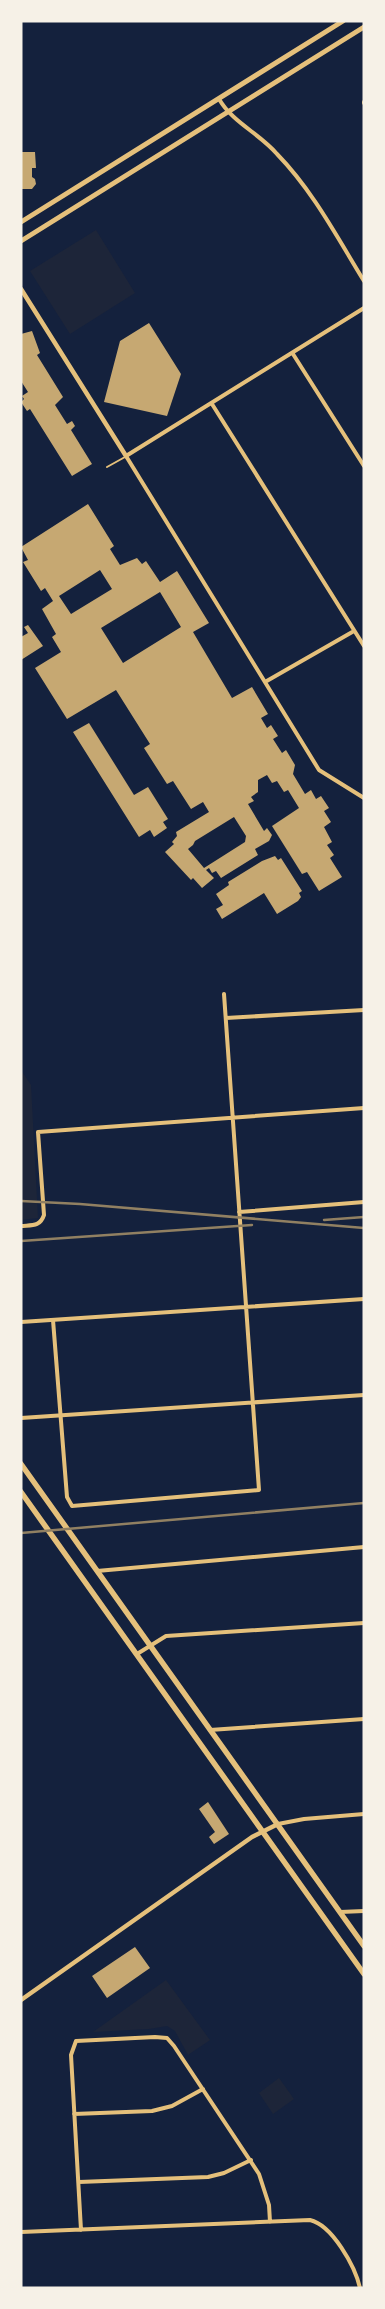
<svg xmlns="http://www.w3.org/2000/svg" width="385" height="2309" viewBox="0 0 385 2309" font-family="Signika,sans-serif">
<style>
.green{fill:#1d2539}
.building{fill:#c6a872;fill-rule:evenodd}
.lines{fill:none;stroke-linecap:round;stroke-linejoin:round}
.service{stroke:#e5c07b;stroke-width:2}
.minor{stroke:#e5c07b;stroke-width:4}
.tertiary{stroke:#e5c07b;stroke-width:4.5}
.secondary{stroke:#e5c07b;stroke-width:5}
.primary{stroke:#e5c07b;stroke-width:5.5}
.rail{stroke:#918062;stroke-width:2.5}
</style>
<rect width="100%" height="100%" fill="#14213d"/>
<path class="green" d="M96 230 135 293 70 334 30 271Z
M21 1070 31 1085 38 1218 21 1220Z
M166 1980 210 2040 188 2055 175 2031 167 2026 149 2029 93 2032Z
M279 2078 294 2099 273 2114 259 2093Z"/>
<path class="building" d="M21 152H35L36 168H32V177L35 179 36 184 32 189H21Z
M149 323 181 374 167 416 104 402 120 341Z
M32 331 40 353 37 355 63 397 55 405 67 424 72 421 75 426 71 430 92 464 72 476 30 409 27 411 21 402 24 399 22 396 28 392 21 381V334Z
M88 504 114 546 110 549 120 565 137 558 142 564 146 561 160 582 177 571 209 623 193 632 232 698 252 687 268 714 261 718 267 728 271 725 278 736 273 739 282 753 286 750 295 765 293 774 305 794 311 790 316 799 321 796 329 808 324 811 331 822 324 827 332 842 327 845 334 855 330 858 342 877 319 891 307 872 302 874 272 826 299 808 288 790 284 792 277 781 272 783 267 775 258 780V792L251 797 254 801 248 804 264 831 267 828 272 835 269 841 255 849 258 855 221 878 216 871 212 873 209 868 206 870 214 878 202 888 193 878 191 880 165 852 174 844 172 842 177 836 176 832 209 812 203 802 191 809 173 781 167 784 144 748 150 744 116 690 67 719 35 668 61 652 52 637 56 634 42 609 53 601 45 588 41 591 23 562 28 560 21 547ZM100 570 112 589 71 614 59 596ZM160 592 181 627 123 663 101 628ZM234 817 246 836 245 842 204 868 188 849 193 845 195 841Z
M28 625 43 646 21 660V637L28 633 24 627Z
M89 723 134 795 148 787 168 819 163 822 167 828 154 837 150 830 139 837 73 732Z
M275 856 278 860 281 858 302 891 299 893 301 897 298 901 277 914 264 893 222 919 216 909 223 905 216 894 229 885 228 882 262 861Z
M208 1802 229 1834 214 1844 209 1837 215 1832 199 1809Z
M135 1947 150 1968 107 1998 92 1976Z"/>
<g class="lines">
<path class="service" d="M107 467 125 457"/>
<path class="minor" d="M219 99C233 123 259 133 277 154 313 191 337 237 364 281
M364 102V103
M364 308 126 456 319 770 364 798
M293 354 364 466
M212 404 364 646
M265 682 354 631
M226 1018 364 1010
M239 1212 364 1202
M21 1226C32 1225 40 1227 44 1215L38 1132 364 1108
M53 1320 67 1497 72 1506 259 1490 224 994
M21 1322 364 1299
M21 1418 364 1395
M97 1571 364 1547
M137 1654 166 1636 364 1623
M210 1730 364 1719
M278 1824 304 1819 364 1814
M340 1912 364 1911
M74 2114 152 2111 172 2106 203 2089
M79 2182 208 2177 224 2173 251 2160
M81 2230 71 2055 76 2041 155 2037 167 2038 174 2046 259 2174 269 2205 270 2222
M21 2232 310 2220C332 2225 355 2266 360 2288"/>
<path class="tertiary" d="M21 289 126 456
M21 2000 252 1837 278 1824"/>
<path class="secondary" d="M21 222 343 21
M21 241 364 27"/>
<path class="primary" d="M21 1464 364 1946
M21 1492 364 1974"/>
<path class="rail" d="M21 1201 80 1204 364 1228
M324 1220 364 1217
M21 1241 252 1225
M21 1533 364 1503"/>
</g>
<rect width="385" height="2309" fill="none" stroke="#f6f1e7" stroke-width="45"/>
</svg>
